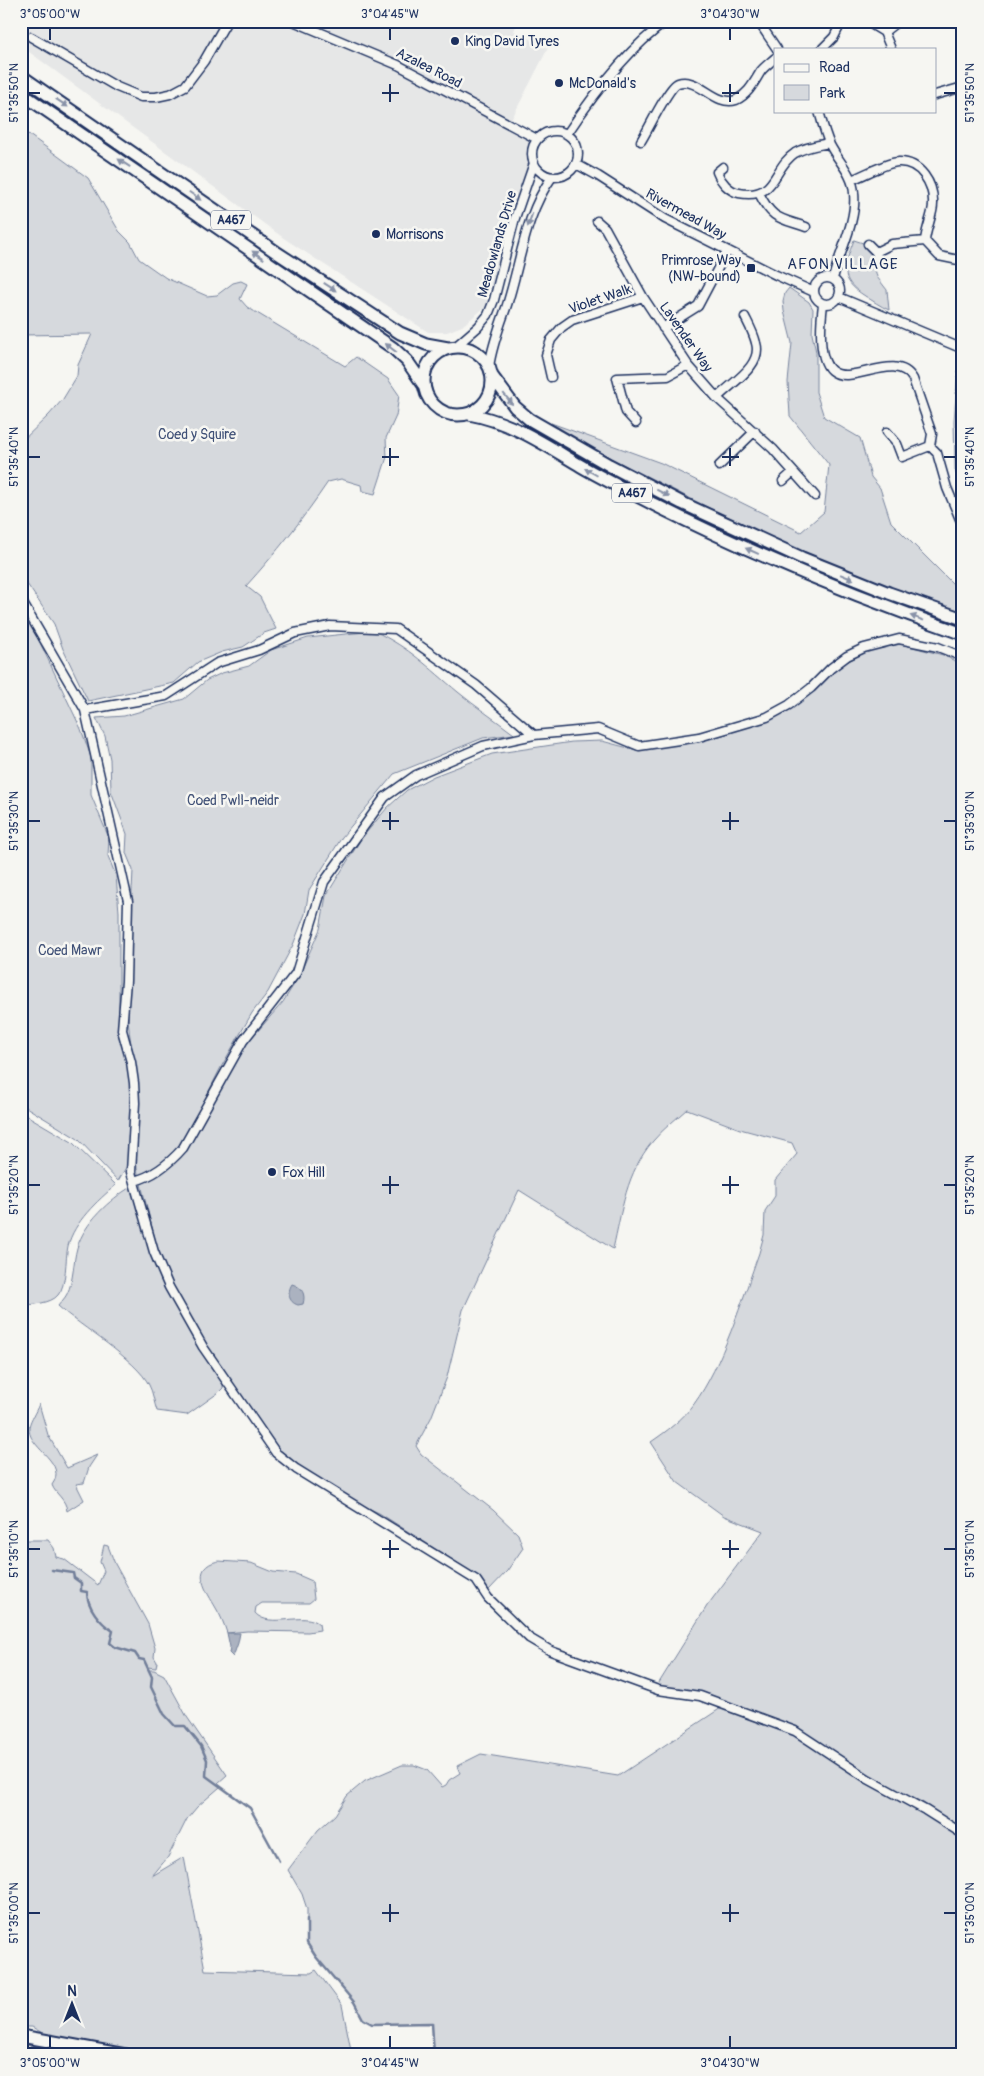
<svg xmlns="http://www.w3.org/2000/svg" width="984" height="2076" viewBox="0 0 984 2076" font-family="Pangolin,sans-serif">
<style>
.built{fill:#e6e7e7}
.green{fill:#d6d9dd;stroke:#78849e}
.water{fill:#abb2c0;stroke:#717e99}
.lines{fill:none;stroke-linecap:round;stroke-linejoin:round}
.stream{stroke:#717e99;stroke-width:2.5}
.minor-casing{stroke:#1b2f5e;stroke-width:11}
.primary-casing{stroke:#1b2f5e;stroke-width:15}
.minor{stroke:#f6f6f2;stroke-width:8}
.primary{stroke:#f6f6f2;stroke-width:11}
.oneway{fill:#8892a8}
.ticks{fill:none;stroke:#1b2f5e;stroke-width:2}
.poi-dot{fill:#1b2f5e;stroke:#f6f6f2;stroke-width:2}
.labels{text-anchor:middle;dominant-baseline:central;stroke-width:5;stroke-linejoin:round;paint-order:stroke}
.shield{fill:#f6f6f2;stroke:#5d6b8a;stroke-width:1}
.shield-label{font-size:12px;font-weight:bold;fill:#1b2f5e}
.poi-label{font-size:14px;fill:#1b2f5e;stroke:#f6f6f2;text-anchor:start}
.street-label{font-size:14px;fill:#1b2f5e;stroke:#f6f6f2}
.park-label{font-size:14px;fill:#405177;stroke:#f6f6f2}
.neighbourhood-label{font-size:15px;letter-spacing:1px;fill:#1b2f5e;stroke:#f6f6f2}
.neatline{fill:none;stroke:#1b2f5e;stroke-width:2}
.ticks-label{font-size:12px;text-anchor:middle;fill:#1b2f5e}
</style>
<rect width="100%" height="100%" fill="#f6f6f2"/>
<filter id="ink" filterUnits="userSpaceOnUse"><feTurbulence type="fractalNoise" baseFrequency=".02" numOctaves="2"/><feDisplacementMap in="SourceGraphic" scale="10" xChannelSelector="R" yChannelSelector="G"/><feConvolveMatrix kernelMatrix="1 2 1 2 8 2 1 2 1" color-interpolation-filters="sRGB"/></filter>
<g filter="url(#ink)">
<path class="built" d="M21 21H518L514 31 548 48 509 124 537 139 533 146 532 154 534 163 494 300 462 326 447 332H428L285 239 21 46Z"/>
<path class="green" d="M21 129 88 178 119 231 130 242 139 259 166 278 207 296 217 295 233 283 241 281 247 284 240 299 247 307 345 366 356 357 388 379 399 395 396 416 386 438 387 457 375 494 362 491 361 485 341 479 328 482C303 519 276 553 246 586L260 597 276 629 264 633 243 647 222 652 198 662 174 683 88 701 63 649 54 624 21 575V442L49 415 63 399 77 376 78 365 92 334 21 335Z
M854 240 863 243 871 253 877 277 887 290 889 310C880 306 873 301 865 296 838 279 844 267 854 240Z
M789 288 809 302 813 309 812 334 816 352V392L824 417 860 438 871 477 880 488 891 522 953 584 963 586V619L889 593 824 560 756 532 611 458 551 423 661 463 801 532 824 512 829 465 790 416 788 382 792 343 784 311 783 301 785 293Z
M959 354 963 355V496L955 470 954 421Z
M21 609 35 632 81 729 91 757V795L109 838 108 856 116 876 119 912V1037L128 1060 133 1102 128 1164 118 1181 78 1139 21 1104Z
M374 631C410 648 428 667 458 692 476 707 496 720 514 734L483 738 394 774 342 837 309 890 305 914 293 945 268 992 252 1013 220 1069 183 1143 163 1164 139 1178C132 1154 139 1120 138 1095 137 1067 128 1040 128 1011 127 965 131 917 133 870L126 853 127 834 111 791 110 759 105 736 96 718 124 716 184 699 207 680 222 673 249 666 271 650 308 638Z
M901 644 943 655 963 665V1830L922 1802 897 1791 859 1769 801 1730 729 1705 709 1695 657 1686 707 1606 763 1531 724 1516 677 1482 651 1442C667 1431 683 1419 694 1404 722 1366 743 1298 759 1253L764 1235 765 1211 775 1196V1180L797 1154 792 1143 740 1129 687 1109C676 1119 663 1129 653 1141 626 1173 622 1210 613 1249L519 1190 463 1310 447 1377 431 1418 416 1446 421 1454 493 1510 518 1534 523 1548 507 1571 489 1590 481 1578 379 1513 357 1503 294 1465 277 1451 251 1408 235 1389 208 1348 171 1285 159 1255 141 1184 154 1177 173 1164 189 1144 243 1048 283 1002 298 978 320 929 326 896 361 839 387 808 407 790 434 776 492 754 572 742 602 741 636 750 707 738 784 712 812 693 829 675 843 664 867 651Z
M21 1112 72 1142 116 1185C97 1201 74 1222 68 1246 65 1259 67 1285 58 1295 51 1304 32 1304 21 1306Z
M131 1187 155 1263 172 1301 223 1383V1388L218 1393 187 1415 157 1411C154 1403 153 1392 149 1385 137 1360 80 1326 58 1306 61 1302 65 1298 67 1294 74 1280 73 1262 77 1248 84 1223 110 1199 131 1187Z
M39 1404 48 1435 67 1468 97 1455 89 1467 84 1483 76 1484 84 1500 67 1511C66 1499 55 1494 52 1485 68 1463 31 1450 29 1430 28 1423 36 1412 39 1404Z
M21 1540H48L54 1548 56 1557 64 1559 98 1585 104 1571 100 1562 104 1545 108 1546 115 1564 148 1624 155 1648 154 1657 157 1662 156 1668 147 1667 149 1670H154L164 1675 187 1717 227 1775 218 1783 220 1787 197 1807 187 1819 168 1857 152 1876 184 1857 205 1970 311 1973 316 1970 342 2005 352 2055H162L44 2034 32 2027H21Z
M218 1561 251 1563 273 1572 296 1574 312 1581 314 1599 309 1603H262L256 1607 255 1613C270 1630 305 1610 319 1624L320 1630 308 1632 247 1631 227 1633C224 1624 221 1616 216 1608 207 1592 189 1568 218 1561Z
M721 1708 790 1731 963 1837V2055H434L432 2023 372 2024 363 2019 354 2002 316 1957 307 1943V1909L302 1894 288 1870 318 1830 335 1815 347 1796 365 1781 402 1765H414L427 1770 442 1787 446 1785 449 1780 460 1773 457 1766 481 1754 618 1776Z
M21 2044 81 2055H21Z"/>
<path class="water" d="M292 1284C302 1287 306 1294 303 1304L298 1305C288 1302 287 1292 292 1284Z
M227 1633H240L238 1643 233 1657 229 1653 230 1647Z"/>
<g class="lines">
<path class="stream" d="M52 1570 73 1573 74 1578 81 1583V1591L87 1592C87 1607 100 1623 113 1631L110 1643 115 1647 135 1653 139 1659 144 1660 152 1677 151 1687 164 1714 175 1726H185L201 1746 207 1760 206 1776 250 1808 279 1861
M307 1919V1943L316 1957 354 2002 363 2019 372 2024 432 2023 434 2055"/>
<defs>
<path id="minor" d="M293 21 398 65 537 139
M758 21 777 49
M866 21 884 32 891 49
M884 32 898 21
M31 37 117 87 141 97H156L170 94 185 86 204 61 227 21
M822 49 834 37 842 21
M935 95 963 87
M819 111C822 122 825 134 830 145 838 161 853 174 854 193 857 222 839 252 833 279
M532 154a23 23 0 1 1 46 0a23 23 0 1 1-46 0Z
M567 134C593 95 628 48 667 21
M641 141C648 130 669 86 678 83 698 76 715 107 736 100 749 94 754 82 761 71 765 66 771 62 775 58
M576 164 598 176 665 219 776 275 814 292
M723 167 717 172C721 182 729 191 739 193 777 200 772 168 795 153 805 147 818 145 829 143
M851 180C863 176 887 162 898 162 920 161 934 184 933 204 933 215 926 228 925 241L939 256 963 261
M759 193C772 220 780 218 806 227
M597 221 605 228 643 297 688 365 717 398 773 449 815 496
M868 244 876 252 878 262
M876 252 892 244 925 241
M814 291a13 13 0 1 1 26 0a13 13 0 1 1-26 0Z
M839 297 963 349
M823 304C807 435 888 336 913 379L932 434 930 446 937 453 947 488 960 519
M663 328 698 306 727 251
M455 347 478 327 488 315 494 300 515 218 534 163
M489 367C492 346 499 328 506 308 521 263 524 216 552 177
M551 377 546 355 551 340 562 327 572 320 643 297
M717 398C731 383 763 366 756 343 754 334 749 325 745 317
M636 423 626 412 617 378 668 376 688 365
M887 432 897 444 902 457 930 446
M719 466 755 431
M783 481 793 472
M21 600 85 710 128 901 126 981 122 1030 131 1062 134 1083 135 1103 131 1172 154 1252 169 1287 203 1347 276 1453 296 1469 476 1580 488 1598 529 1638 551 1651 658 1690 700 1696 795 1731 868 1779 925 1810 963 1834
M85 710 166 696 217 663 259 650 295 633 330 626 396 629 476 685 534 735 598 729 639 746 699 737 767 717 789 705 811 688 831 668 847 656 864 648 899 639 938 647 963 657
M134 1181C154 1176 169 1164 183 1148L243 1041 296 973 324 882 385 797 416 775 483 746 534 735"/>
<path id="primary" d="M21 76 276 252 400 333 426 344 448 348
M21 93 393 348 407 361 423 384
M424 381a34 34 0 1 1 68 0a34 34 0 1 1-68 0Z
M492 376 515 407 529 419 609 465 682 503 802 558 889 593 963 619
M469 414C512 422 544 444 581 466 605 480 630 492 655 505 755 555 857 597 963 634
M21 2036 126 2055"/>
</defs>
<use href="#minor" class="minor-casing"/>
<use href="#primary" class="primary-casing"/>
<use href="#minor" class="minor"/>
<use href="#primary" class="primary"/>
</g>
<defs><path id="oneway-solid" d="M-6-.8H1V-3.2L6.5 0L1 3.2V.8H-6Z" transform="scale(1.25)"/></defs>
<g class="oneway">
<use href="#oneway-solid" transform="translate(62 103) rotate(34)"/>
<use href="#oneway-solid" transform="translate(124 163) rotate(-146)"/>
<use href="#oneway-solid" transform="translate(195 196) rotate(35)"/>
<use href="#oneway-solid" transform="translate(530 220) rotate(109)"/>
<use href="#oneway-solid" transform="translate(258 255) rotate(-146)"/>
<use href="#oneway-solid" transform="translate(330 287) rotate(33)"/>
<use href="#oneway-solid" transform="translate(391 348) rotate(-142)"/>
<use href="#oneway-solid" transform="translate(508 399) rotate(51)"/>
<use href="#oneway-solid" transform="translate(591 472) rotate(-150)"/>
<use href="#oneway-solid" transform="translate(663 493) rotate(27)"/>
<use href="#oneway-solid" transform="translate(752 551) rotate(-156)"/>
<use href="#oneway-solid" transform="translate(847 577) rotate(22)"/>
<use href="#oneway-solid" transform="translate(917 618) rotate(-160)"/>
</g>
</g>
<path class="ticks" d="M50 28V40M390 28V40M730 28V40M390 84V102M730 84V102M28 93H40M382 93H399M722 93H739M944 93H956M390 448V466M730 448V466M28 457H40M382 457H399M722 457H739M944 457H956M390 812V830M730 812V830M28 821H40M382 821H399M722 821H739M944 821H956M390 1176V1194M730 1176V1194M28 1185H40M382 1185H399M722 1185H739M944 1185H956M390 1540V1558M730 1540V1558M28 1549H40M382 1549H399M722 1549H739M944 1549H956M390 1904V1922M730 1904V1922M28 1913H40M382 1913H399M722 1913H739M944 1913H956M50 2036V2048M390 2036V2048M730 2036V2048"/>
<g class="poi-dot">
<circle cx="455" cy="41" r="5"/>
<circle cx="559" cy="83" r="5"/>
<circle cx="376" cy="234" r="5"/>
<rect x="746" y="263" width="10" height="10" rx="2.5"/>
<circle cx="272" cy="1172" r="5"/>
</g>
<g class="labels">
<g class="shield">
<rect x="211" y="210.5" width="40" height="19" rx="4"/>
<rect x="612" y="483.5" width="40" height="19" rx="4"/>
</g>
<g class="shield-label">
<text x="231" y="220">A467</text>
<text x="632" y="493">A467</text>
</g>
<g class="poi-label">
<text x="465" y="41">King David Tyres</text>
<text x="569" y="83">McDonald's</text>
<text x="386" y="234">Morrisons</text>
<text x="741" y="260" text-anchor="end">Primrose Way<tspan x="741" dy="16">(NW-bound)</tspan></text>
<text x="282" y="1172">Fox Hill</text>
</g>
<g class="street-label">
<text transform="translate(429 68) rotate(27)">Azalea Road</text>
<text transform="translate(686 214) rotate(29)">Rivermead Way</text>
<text transform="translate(497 244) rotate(-74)">Meadowlands Drive</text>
<text transform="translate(600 299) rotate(-19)">Violet Walk</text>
<text transform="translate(686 337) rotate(55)">Lavender Way</text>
</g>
<g class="park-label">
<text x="197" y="434">Coed y Squire</text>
<text x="233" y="800">Coed Pwll-neidr</text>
<text x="70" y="950">Coed Mawr</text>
</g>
<g class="neighbourhood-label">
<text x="843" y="264">AFON VILLAGE</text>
</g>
</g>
<rect width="984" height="2076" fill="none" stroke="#f6f6f2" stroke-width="55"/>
<rect x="774" y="48" width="162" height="65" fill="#f6f6f2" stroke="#9ea6b7"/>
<rect x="784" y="64" width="25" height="8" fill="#f6f6f2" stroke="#9ea6b7"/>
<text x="819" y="72" font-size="15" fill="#1b2f5e">Road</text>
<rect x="784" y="85" width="25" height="15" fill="#d6d9dd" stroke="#9ea6b7"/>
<text x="819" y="98" font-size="15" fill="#1b2f5e">Park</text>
<g transform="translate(72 2004)" stroke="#f6f6f2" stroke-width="4" paint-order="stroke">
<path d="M0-4L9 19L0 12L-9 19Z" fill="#1b2f5e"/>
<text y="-8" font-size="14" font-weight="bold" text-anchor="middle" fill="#1b2f5e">N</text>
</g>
<rect x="28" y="28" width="928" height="2020" class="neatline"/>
<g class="ticks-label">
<text x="50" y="18">3°05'00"W</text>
<text x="390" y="18">3°04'45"W</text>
<text x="730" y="18">3°04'30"W</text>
<text transform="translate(14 93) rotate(-90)" y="4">51°35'50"N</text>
<text transform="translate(970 93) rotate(-90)" y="4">51°35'50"N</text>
<text transform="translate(14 457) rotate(-90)" y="4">51°35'40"N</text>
<text transform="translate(970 457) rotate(-90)" y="4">51°35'40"N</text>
<text transform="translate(14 821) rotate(-90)" y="4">51°35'30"N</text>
<text transform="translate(970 821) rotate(-90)" y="4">51°35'30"N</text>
<text transform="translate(14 1185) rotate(-90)" y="4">51°35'20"N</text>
<text transform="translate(970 1185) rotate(-90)" y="4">51°35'20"N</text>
<text transform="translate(14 1549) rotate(-90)" y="4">51°35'10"N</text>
<text transform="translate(970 1549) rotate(-90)" y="4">51°35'10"N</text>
<text transform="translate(14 1913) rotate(-90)" y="4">51°35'00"N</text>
<text transform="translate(970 1913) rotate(-90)" y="4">51°35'00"N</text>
<text x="50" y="2067">3°05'00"W</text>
<text x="390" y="2067">3°04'45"W</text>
<text x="730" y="2067">3°04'30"W</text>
</g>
</svg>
